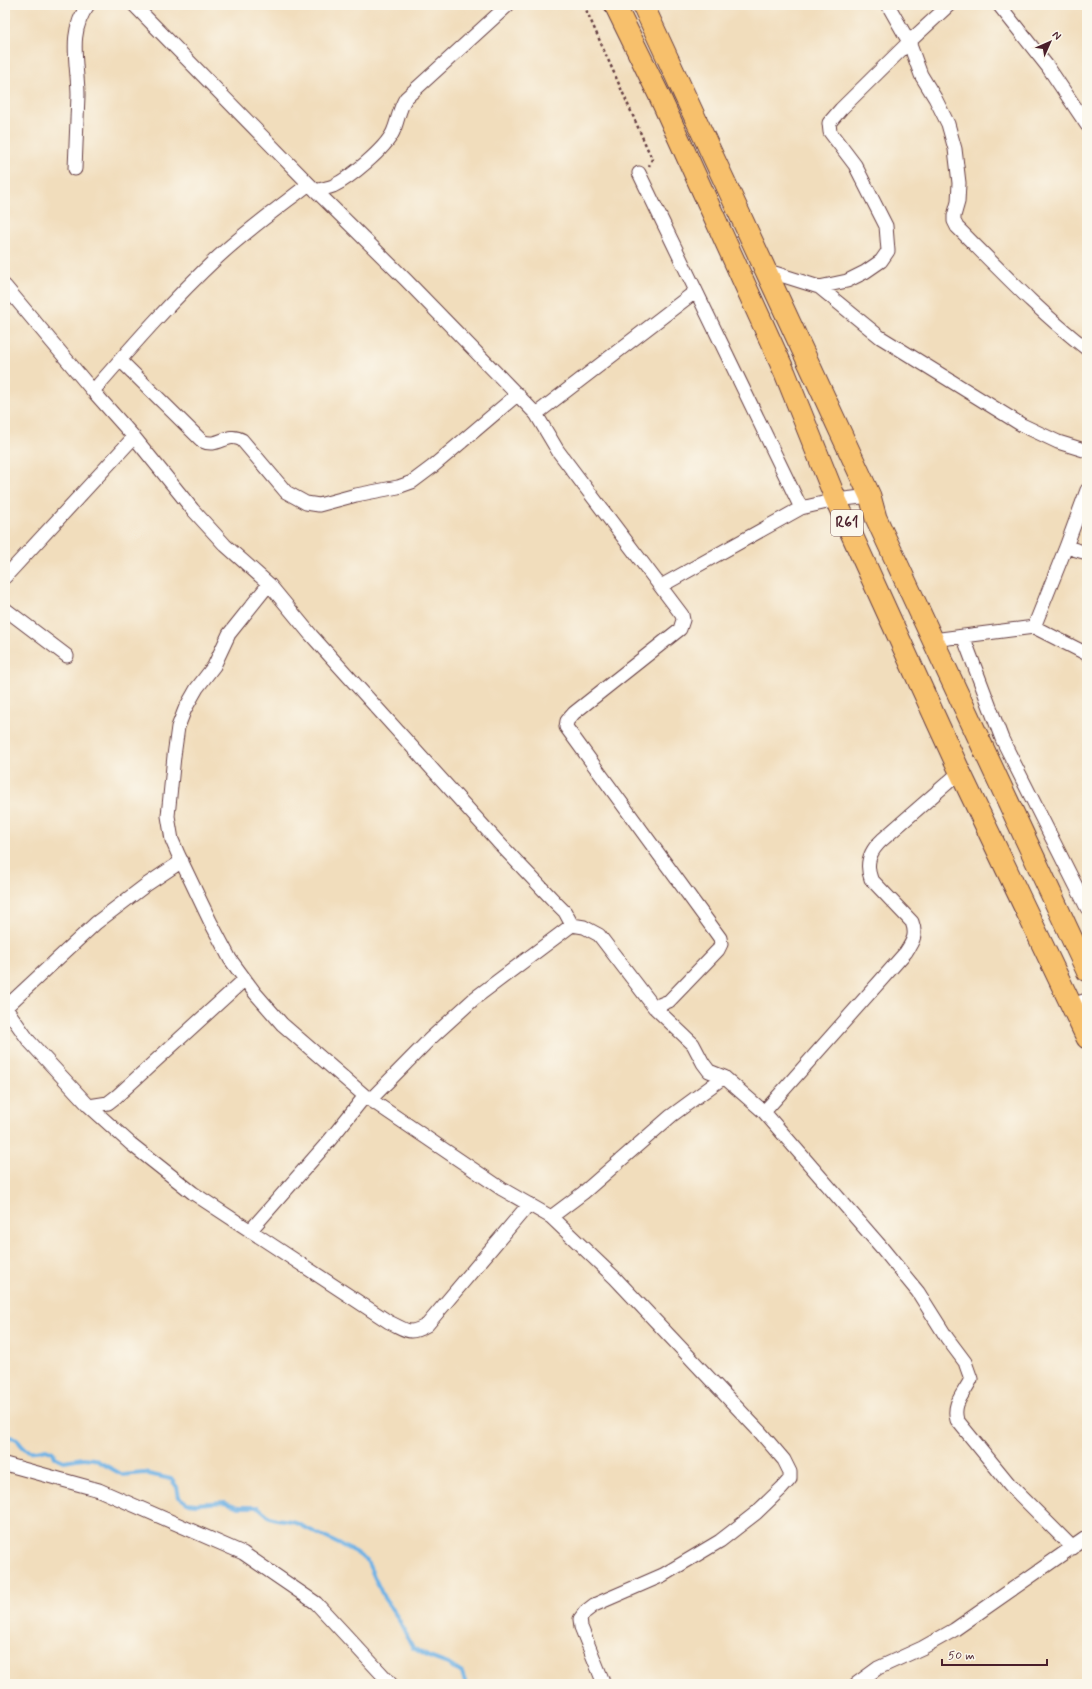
<svg xmlns="http://www.w3.org/2000/svg" width="1092" height="1689" viewBox="0 0 1092 1689" font-family="Mynerve,sans-serif">
<style>
.lines{fill:none;stroke-linecap:round;stroke-linejoin:round}
.stream{stroke:#70b2e5;stroke-width:4}
.minor-casing{stroke:#633c41;stroke-width:15}
.primary-casing{stroke:#633c41;stroke-width:23}
.path{stroke:#633c41;stroke-width:2.5;stroke-dasharray:3 3;stroke-linecap:butt}
.minor{stroke:#fff;stroke-width:13}
.primary{stroke:#f7c06c;stroke-width:21}
.labels{text-anchor:middle;dominant-baseline:central;stroke-width:3;stroke-linejoin:round;paint-order:stroke}
.shield{fill:#fbf7ec;stroke:#7f6065;stroke-width:1}
.shield-label{font-size:15px;font-weight:bold;fill:#4a1f2b}
</style>
<rect width="100%" height="100%" fill="#fbf7ec"/>
<filter id="ink" filterUnits="userSpaceOnUse"><feTurbulence type="fractalNoise" baseFrequency=".025" numOctaves="2"/><feDisplacementMap in="SourceGraphic" scale="8" xChannelSelector="R" yChannelSelector="G"/><feConvolveMatrix kernelMatrix="1 2 1 2 8 2 1 2 1" color-interpolation-filters="sRGB"/></filter>
<filter id="wash" filterUnits="userSpaceOnUse"><feTurbulence type="fractalNoise" baseFrequency=".012" numOctaves="4" result="noise"/><feDisplacementMap in="SourceGraphic" scale="16" xChannelSelector="R" yChannelSelector="G"/><feGaussianBlur stdDeviation="0.9" result="paint"/><feColorMatrix in="noise" values="0 0 0 0 0 0 0 0 0 0 0 0 0 0 0 0 0 1.4 0 .05"/><feComposite in="paint" operator="in"/></filter>
<g filter="url(#wash)">
<rect width="100%" height="100%" fill="#f1ddbc"/>
<g class="lines">
<path class="stream" d="M5 1438 11 1437 17 1439C25 1453 31 1453 46 1449L53 1452 55 1457 64 1461 83 1458 94 1459 123 1475 144 1473 171 1479 177 1487 179 1497 187 1503 196 1504 225 1502 238 1507H258L270 1517 276 1519 292 1521 355 1552 367 1561 384 1598 398 1618 413 1648 429 1657 448 1664 462 1673 466 1684"/>
</g>
</g>
<g filter="url(#ink)">
<g class="lines">
<defs>
<path id="minor" d="M134 5 309 184 406 280 536 414 558 451 682 615 683 620 680 629 574 713 567 721 566 727 720 938 721 944 718 950 669 1001 654 1007
M949 5 909 42 921 75 935 98 948 124 955 149 959 183 958 202 954 216V221L957 227C999 269 1040 313 1087 349
M999 5 1048 67 1087 125
M75 169C76 144 77 119 78 95 78 64 67 33 88 5
M639 173 801 508
M316 191C321 189 328 188 333 186 350 178 385 149 393 132 398 121 399 108 406 98L508 5
M765 270 819 287 880 337 1022 425 1058 442 1087 451
M5 286 93 391 134 437 193 510 225 545 269 584 311 635 498 842 556 903 565 912 572 925 584 927 599 935 654 1007 693 1044 703 1063 709 1071 724 1077 764 1112 882 1248 918 1292 947 1338 965 1362 971 1379C964 1394 952 1403 957 1420L1010 1485 1073 1548
M819 287 847 281 865 272 881 261 888 251 886 226 855 165 830 132 829 123 841 109 909 42 888 5
M120 360 202 441C218 449 227 431 242 440L286 492 306 503 319 505 356 495 398 487 412 482 432 467 518 394
M93 391C133 345 173 299 218 257 246 231 278 208 309 184
M536 414 696 291
M1066 547 1087 553
M5 577 134 437
M269 584 229 634 214 666 197 688 185 709 178 727 174 756 168 816 172 840 178 854 210 921 230 959 255 993 282 1024 365 1096 502 1189 551 1217 583 1193 671 1116 724 1077
M661 586 801 508 836 500 870 496
M5 609 67 656
M1034 627 1066 547 1087 490
M963 636 1002 739 1087 908
M933 640 1034 627 1087 654
M1071 1005 1087 1000
M5 1007 29 1041 89 1106 131 1144 193 1193 389 1322C407 1330 408 1336 427 1325L529 1204
M5 1008 96 923 146 885 182 861
M370 1100 430 1039 475 998 572 925
M89 1106 108 1103 117 1096 245 979
M764 1112 906 952C913 941 917 935 912 922L871 879C865 863 870 851 882 840L960 772
M551 1217 615 1278 760 1432 784 1460 790 1472V1479L782 1488 756 1513 720 1541 663 1575 594 1605 585 1612 580 1619 581 1627 604 1684
M250 1231 329 1141 365 1096
M5 1464 99 1490 243 1553 316 1603 391 1684
M856 1684 878 1668 922 1648 954 1630 1087 1537"/>
<path id="primary" d="M615 5 659 95 785 373 836 500 960 772 1087 1038
M643 5 870 496 876 518 1087 971"/>
</defs>
<use href="#minor" class="minor-casing"/>
<use href="#primary" class="primary-casing"/>
<path class="path" d="M584 5 652 159 649 166"/>
<use href="#minor" class="minor"/>
<use href="#primary" class="primary"/>
</g>
</g>
<g class="labels">
<rect class="shield" x="831" y="510" width="32" height="26" rx="3"/>
<g class="shield-label">
<text x="847" y="523">R61</text>
</g>
</g>
<rect width="1092" height="1689" fill="none" stroke="#fbf7ec" stroke-width="20"/>
<g transform="translate(1050 42) rotate(45)" stroke="#fbf7ec" stroke-width="3" paint-order="stroke">
<path d="M0-3L7 15L0 10L-7 15Z" fill="#4a1f2b"/>
<text y="-6" font-size="11" font-weight="bold" text-anchor="middle" fill="#4a1f2b">N</text>
</g>
<path d="M942 1659v6h105v-6" fill="none" stroke="#4a1f2b" stroke-width="2"/>
<text x="948" y="1659" font-size="12" fill="#4a1f2b" stroke="#fbf7ec" stroke-width="3" paint-order="stroke">50 m</text>
</svg>
